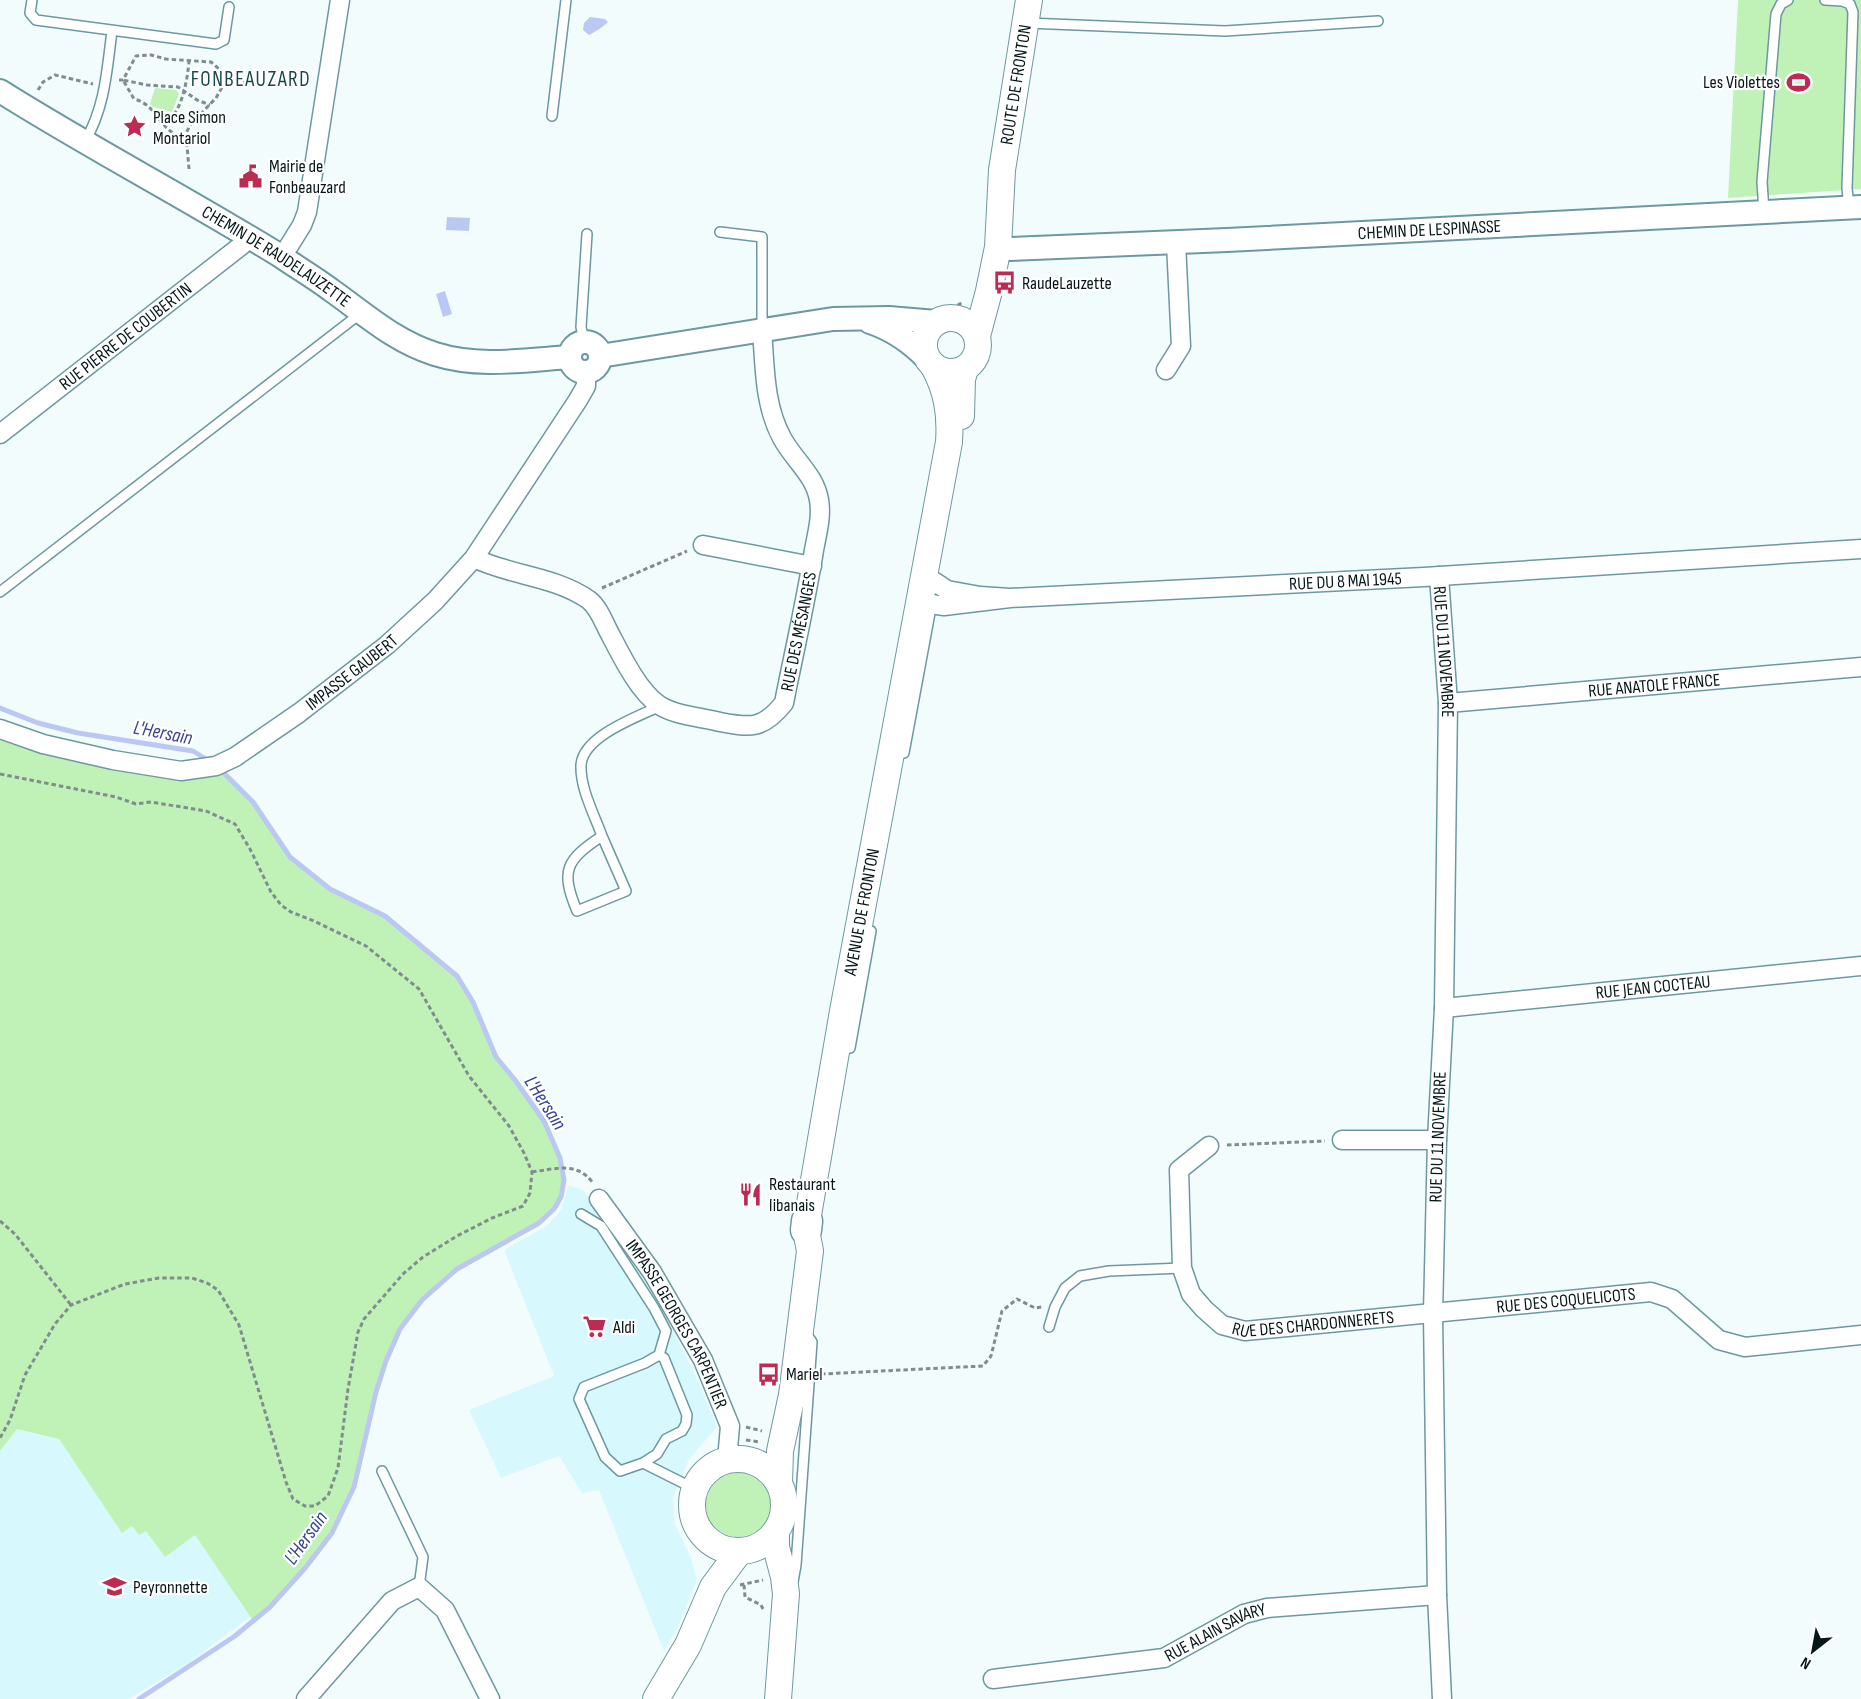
<svg xmlns="http://www.w3.org/2000/svg" width="1861" height="1699" viewBox="0 0 1861 1699" font-family="'Sofia Sans Condensed',sans-serif">
<style>
.built{fill:#d7f9fe}
.green{fill:#c0f2b8}
.water{fill:#bbc8f3}
.lines{fill:none;stroke-linecap:round;stroke-linejoin:round}
.stream{stroke:#bbc8f3;stroke-width:5}
.service-casing{stroke:#6c999f;stroke-width:12}
.minor-casing{stroke:#6c999f;stroke-width:21}
.tertiary-casing{stroke:#6c999f;stroke-width:26}
.secondary-casing{stroke:#6c999f;stroke-width:28}
.primary-casing{stroke:#6c999f;stroke-width:33}
.path{stroke:#808d8e;stroke-width:3;stroke-dasharray:4.5 3;stroke-linecap:butt}
.service{stroke:#fff;stroke-width:9}
.minor{stroke:#fff;stroke-width:18}
.tertiary{stroke:#fff;stroke-width:22}
.secondary{stroke:#fff;stroke-width:26}
.primary{stroke:#fff;stroke-width:30}
.labels{text-anchor:middle;dominant-baseline:central;stroke-width:4.5;stroke-linejoin:round;paint-order:stroke}
.poi-label{font-size:18px;fill:#061719;stroke:#fff;text-anchor:start}
.street-label{font-size:18px;fill:#061719;stroke:#fff}
.water-label{font-size:20px;font-style:italic;fill:#364496;stroke:#fff}
.quarter-label{font-size:21px;letter-spacing:1.5px;fill:#19464b;stroke:#fff}
</style>
<rect width="100%" height="100%" fill="#f3fcfd"/>
<path class="built" d="M569 1185 583 1190 605 1218 661 1306 699 1383 717 1427 689 1459 673 1498 675 1524 691 1558 697 1580 678 1627 664 1651 599 1490 582 1493 559 1456 501 1478 469 1410 554 1376 504 1250 548 1225 561 1210Z
M17 1429 59 1439 122 1532 132 1526 146 1531 195 1535 250 1617 187 1664 129 1699H0V1451Z"/>
<path class="green" d="M1738 0H1861V189L1728 198Z
M155 88 176 90 179 94 172 112 153 107 150 104Z
M0 729 113 760 216 766C229 777 242 788 252 802 266 819 275 841 290 857 302 869 317 881 330 889 348 899 369 904 386 916 406 931 437 956 455 974 476 996 480 1029 494 1055 499 1064 509 1072 516 1081 537 1108 574 1161 561 1197 549 1229 488 1249 461 1267 439 1281 411 1309 399 1332 379 1369 374 1410 364 1450 346 1520 308 1575 253 1621L195 1535 165 1557 146 1531 139 1535 132 1526 122 1533 59 1439 17 1429 0 1451Z
M706 1505a32 32 0 1 1 64 0a32 32 0 1 1-64 0Z"/>
<path class="water" d="M590 17 605 19 608 22C607 24 592 34 589 35L583 30 584 23Z
M447 217 470 218 469 231 446 230Z
M445 291 452 314 443 317 436 294Z"/>
<g class="lines">
<path class="stream" d="M0 708 38 723 78 733 193 751 209 761
M139 1699 235 1636 270 1607 306 1567 332 1533 354 1487 376 1392 386 1361 400 1329 422 1300 457 1269 539 1223 554 1209 561 1197 564 1180 560 1158 544 1121 515 1080 496 1057 473 1002 457 976 385 916 330 889 290 857 253 802 219 768"/>
<defs>
<path id="service" d="M32 0 30 13 36 20 216 44 224 40 229 7
M1825 0 1842 1 1850 4 1853 12 1847 188 1849 208
M1027 23 1225 31 1378 21
M552 116 566 0
M85 141C105 108 107 69 112 31
M1764 211 1762 182 1776 14 1781 4 1788 0
M720 232 762 237V330
M584 341 581 327 587 234
M0 592 361 313
M904 753 930 613
M602 836 626 891 577 911C560 870 566 860 602 836Z
M602 836C594 814 580 788 581 765 583 736 637 717 660 706
M850 1048 871 931
M581 1214 601 1226 654 1308 666 1331 659 1355
M1049 1327 1055 1307 1065 1288 1080 1276 1109 1271 1182 1268
M643 1463 657 1454 666 1439 682 1431 686 1424 687 1415 664 1358 659 1355 645 1363 584 1387 579 1399 605 1457 620 1471 643 1463 695 1489
M382 1471 423 1557 419 1587
M793 1582 796 1565 812 1342 805 1332"/>
<g id="minor">
<path d="M282 257 302 225 307 212 340 0"/>
<path d="M1166 370 1181 346 1176 243"/>
<path id="s1" d="M0 434 242 245 247 237"/>
<path d="M703 545 812 566"/>
<path id="s2" d="M474 558C511 576 555 576 589 600 599 608 604 623 610 634 621 655 639 692 659 705 676 716 701 717 720 722 752 728 763 729 784 703 794 652 806 601 814 550 817 534 822 516 819 500 815 475 793 459 782 438 764 405 765 367 762 330"/>
<path id="s3" d="M1439 576 1448 703 1444 1008 1437 1140 1433 1314 1437 1595 1442 1699"/>
<path id="s4" d="M1010 598 980 596 947 590 935 582 921 594 931 604 944 606 1010 598 1424 577 1861 549"/>
<path id="s5" d="M1448 703 1861 667"/>
<path id="s6" d="M0 729 43 744 113 760 181 771 216 766 235 757 299 713 387 645 435 601 474 558 578 400 586 386V372"/>
<path id="s7" d="M1444 1008 1861 966"/>
<path d="M1342 1140H1437"/>
<path id="s8" d="M1209 1146 1179 1170 1182 1268 1191 1294 1204 1309 1222 1325 1245 1331 1651 1292 1672 1299 1719 1340 1745 1347 1861 1335"/>
<path id="s9" d="M599 1199 652 1272 703 1360 730 1426 727 1460"/>
<path id="s10" d="M993 1679 1164 1658 1244 1614 1267 1608 1437 1595"/>
<path d="M306 1699 392 1601 419 1587 445 1610 490 1699"/>
</g>
<g id="tertiary">
<path id="s11" d="M0 91C92 149 189 199 282 257 298 268 315 278 331 290 365 314 394 341 435 354 479 368 525 360 570 357"/>
<path id="s12" d="M998 247 1010 249 1227 240 1861 207"/>
<path d="M870 322C894 330 911 342 928 360"/>
<circle cx="585" cy="357" r="15"/>
<path d="M600 356 833 319 889 318 936 322"/>
</g>
<g id="secondary">
<circle cx="951" cy="345" r="27"/>
<path id="s13" d="M977 336 989 291 998 247 1002 170 1029 0"/>
<path d="M961 416 962 379 965 369"/>
<path id="s14" d="M807 1221 843 1011 949 442C951 413 947 390 933 365"/>
<circle cx="738" cy="1505" r="46"/>
<path d="M779 1483 780 1451 792 1395 810 1251 806 1230"/>
<path d="M776 1532V1547L784 1577 786 1594 778 1699"/>
<path d="M656 1699 688 1645 713 1587 739 1552"/>
</g>
<path id="primary" d="M806 1230 807 1221"/>
</defs>
<use href="#service" class="service-casing"/>
<use href="#minor" class="minor-casing"/>
<use href="#tertiary" class="tertiary-casing"/>
<use href="#secondary" class="secondary-casing"/>
<use href="#primary" class="primary-casing"/>
<path class="path" d="M119 80H123L136 56 151 55 166 59 211 62 219 69 225 82H254
M38 90 43 82 55 75 93 84
M161 121C181 123 188 76 189 61
M186 139C157 131 160 106 134 99L123 80 147 85 178 87 197 100 210 105
M189 169 186 133 191 124 216 98 225 82
M951 309 963 302
M602 588 687 551
M0 774 116 797 136 804 151 802 206 811 235 824 250 849 271 892 281 905 291 912 314 921 366 946 419 989 469 1076 509 1126 524 1153 532 1172 530 1193 523 1206 492 1218 457 1236 423 1257 403 1274 364 1319 358 1332 348 1389 338 1468 328 1496 315 1506H305L293 1499 286 1482 239 1325 218 1290 207 1283 192 1278H159L125 1284 71 1305 55 1324 25 1375 10 1420 0 1438
M1227 1145 1325 1141
M532 1172C555 1169 577 1161 593 1183
M0 1221 15 1234 71 1305
M821 1374 983 1366 991 1356 1002 1311 1017 1299 1035 1308 1042 1307
M746 1427 762 1431
M746 1440 760 1442
M740 1585 763 1580
M744 1585 745 1597 761 1605 763 1609"/>
<use href="#service" class="service"/>
<use href="#minor" class="minor"/>
<use href="#tertiary" class="tertiary"/>
<use href="#secondary" class="secondary"/>
<use href="#primary" class="primary"/>
</g>
<defs>
<symbol id="stadium-bare" viewBox="-9 -9 18 18"><path d="M0-5a6.5 5 0 1 0 0 10a6.5 5 0 1 0 0-10ZM-3.5-1.8h7v3.6h-7Z" fill="#bb2b52" stroke="#fff" stroke-width="2.5" paint-order="stroke"/></symbol>
<symbol id="sight-bare" viewBox="-9 -9 18 18"><path d="M0-6L1.8-2.2L6-1.7L2.9 1.2L3.7 5.4L0 3.3L-3.7 5.4L-2.9 1.2L-6-1.7L-1.8-2.2Z" fill="#bb2b52" stroke="#fff" stroke-width="2.5" paint-order="stroke"/></symbol>
<symbol id="civic-bare" viewBox="-9 -9 18 18"><path d="M-.6-6.5H3V-4.5H.6V-3L4-1V1h2V6H-6V1h2V-1L-.6-3ZM-1.2 2.5V6h2.4V2.5Z" fill="#bb2b52" stroke="#fff" stroke-width="2.5" paint-order="stroke"/></symbol>
<symbol id="bus-bare" viewBox="-9 -9 18 18"><path d="M-5-6H5V4H4V6H2V4H-2V6H-4V4H-5ZM-3.5-4V0h7V-4ZM-3.5 1.2v1.5H-2V1.2ZM2 1.2v1.5H3.5V1.2Z" fill="#bb2b52" stroke="#fff" stroke-width="2.5" paint-order="stroke"/></symbol>
<symbol id="restaurant-bare" viewBox="-9 -9 18 18"><path d="M-5-6h1v4h1v-4h1v4h1v-4h1v5L-1.5 .5V6h-2V.5L-5-1ZM5-6V6H3V1.5H1.5Q1.5-4 5-6Z" fill="#bb2b52" stroke="#fff" stroke-width="2.5" paint-order="stroke"/></symbol>
<symbol id="supermarket-bare" viewBox="-9 -9 18 18"><path d="M-6-5.5h2.5l.6 2H6L4.5 2H-2.5L-4.4-4H-6ZM-1.5 3.2a1.3 1.3 0 1 0 .1 0ZM3 3.2a1.3 1.3 0 1 0 .1 0Z" fill="#bb2b52" stroke="#fff" stroke-width="2.5" paint-order="stroke"/></symbol>
<symbol id="school-bare" viewBox="-9 -9 18 18"><path d="M0-5L7-2L0 1L-7-2ZM-4 1L0 2.5L4 1V4Q0 6-4 4Z" fill="#bb2b52" stroke="#fff" stroke-width="2.5" paint-order="stroke"/></symbol>
</defs>
<g fill-rule="evenodd">
<use href="#stadium-bare" x="1782" y="66" width="33" height="33"/>
<use href="#sight-bare" x="118" y="110" width="33" height="33"/>
<use href="#civic-bare" x="234" y="160" width="33" height="33"/>
<use href="#bus-bare" x="988" y="266" width="33" height="33"/>
<use href="#restaurant-bare" x="734" y="1178" width="33" height="33"/>
<use href="#supermarket-bare" x="578" y="1310" width="33" height="33"/>
<use href="#bus-bare" x="752" y="1358" width="33" height="33"/>
<use href="#school-bare" x="98" y="1570" width="33" height="33"/>
</g>
<g class="labels">
<g class="poi-label">
<text x="1780" y="82" text-anchor="end">Les Violettes</text>
<text x="153" y="117">Place Simon<tspan x="153" dy="21">Montariol</tspan></text>
<text x="269" y="166">Mairie de<tspan x="269" dy="21">Fonbeauzard</tspan></text>
<text x="1022" y="283">RaudeLauzette</text>
<text x="769" y="1184">Restaurant<tspan x="769" dy="21">libanais</tspan></text>
<text x="613" y="1327">Aldi</text>
<text x="786" y="1374">Mariel</text>
<text x="133" y="1587">Peyronnette</text>
</g>
<g class="street-label">
<text stroke="none"><textPath href="#s13" startOffset="255">ROUTE DE FRONTON</textPath></text>
<text stroke="none"><textPath href="#s12" startOffset="432">CHEMIN DE LESPINASSE</textPath></text>
<text stroke="none"><textPath href="#s11" startOffset="322">CHEMIN DE RAUDELAUZETTE</textPath></text>
<text stroke="none"><textPath href="#s1" startOffset="159">RUE PIERRE DE COUBERTIN</textPath></text>
<text stroke="none"><textPath href="#s4" startOffset="526">RUE DU 8 MAI 1945</textPath></text>
<text stroke="none"><textPath href="#s2" startOffset="459">RUE DES MÉSANGES</textPath></text>
<text stroke="none"><textPath href="#s3" startOffset="76">RUE DU 11 NOVEMBRE</textPath></text>
<text stroke="none"><textPath href="#s6" startOffset="387">IMPASSE GAUBERT</textPath></text>
<text stroke="none"><textPath href="#s5" startOffset="207">RUE ANATOLE FRANCE</textPath></text>
<text stroke="none"><textPath href="#s14" startOffset="314">AVENUE DE FRONTON</textPath></text>
<text stroke="none"><textPath href="#s7" startOffset="210">RUE JEAN COCTEAU</textPath></text>
<text transform="translate(1438 1137) rotate(-88)">RUE DU 11 NOVEMBRE</text>
<text stroke="none"><textPath href="#s8" startOffset="554">RUE DES COQUELICOTS</textPath></text>
<text stroke="none"><textPath href="#s8" startOffset="300">RUE DES CHARDONNERETS</textPath></text>
<text stroke="none"><textPath href="#s9" startOffset="148">IMPASSE GEORGES CARPENTIER</textPath></text>
<text stroke="none"><textPath href="#s10" startOffset="230">RUE ALAIN SAVARY</textPath></text>
</g>
<g class="water-label">
<text transform="translate(163 733) rotate(11)">L'Hersain</text>
<text transform="translate(545 1103) rotate(57)">L'Hersain</text>
<text transform="translate(306 1538) rotate(-55)">L'Hersain</text>
</g>
<g class="quarter-label">
<text x="251" y="79">FONBEAUZARD</text>
</g>
</g>
<g transform="translate(1813 1651) rotate(211)" stroke="#ffffff" stroke-width="4.5" paint-order="stroke">
<path d="M0-4.5L10 22L0 15L-10 22Z" fill="#061719"/>
<text y="-9" font-size="16" font-weight="bold" text-anchor="middle" fill="#061719">N</text>
</g>
</svg>
